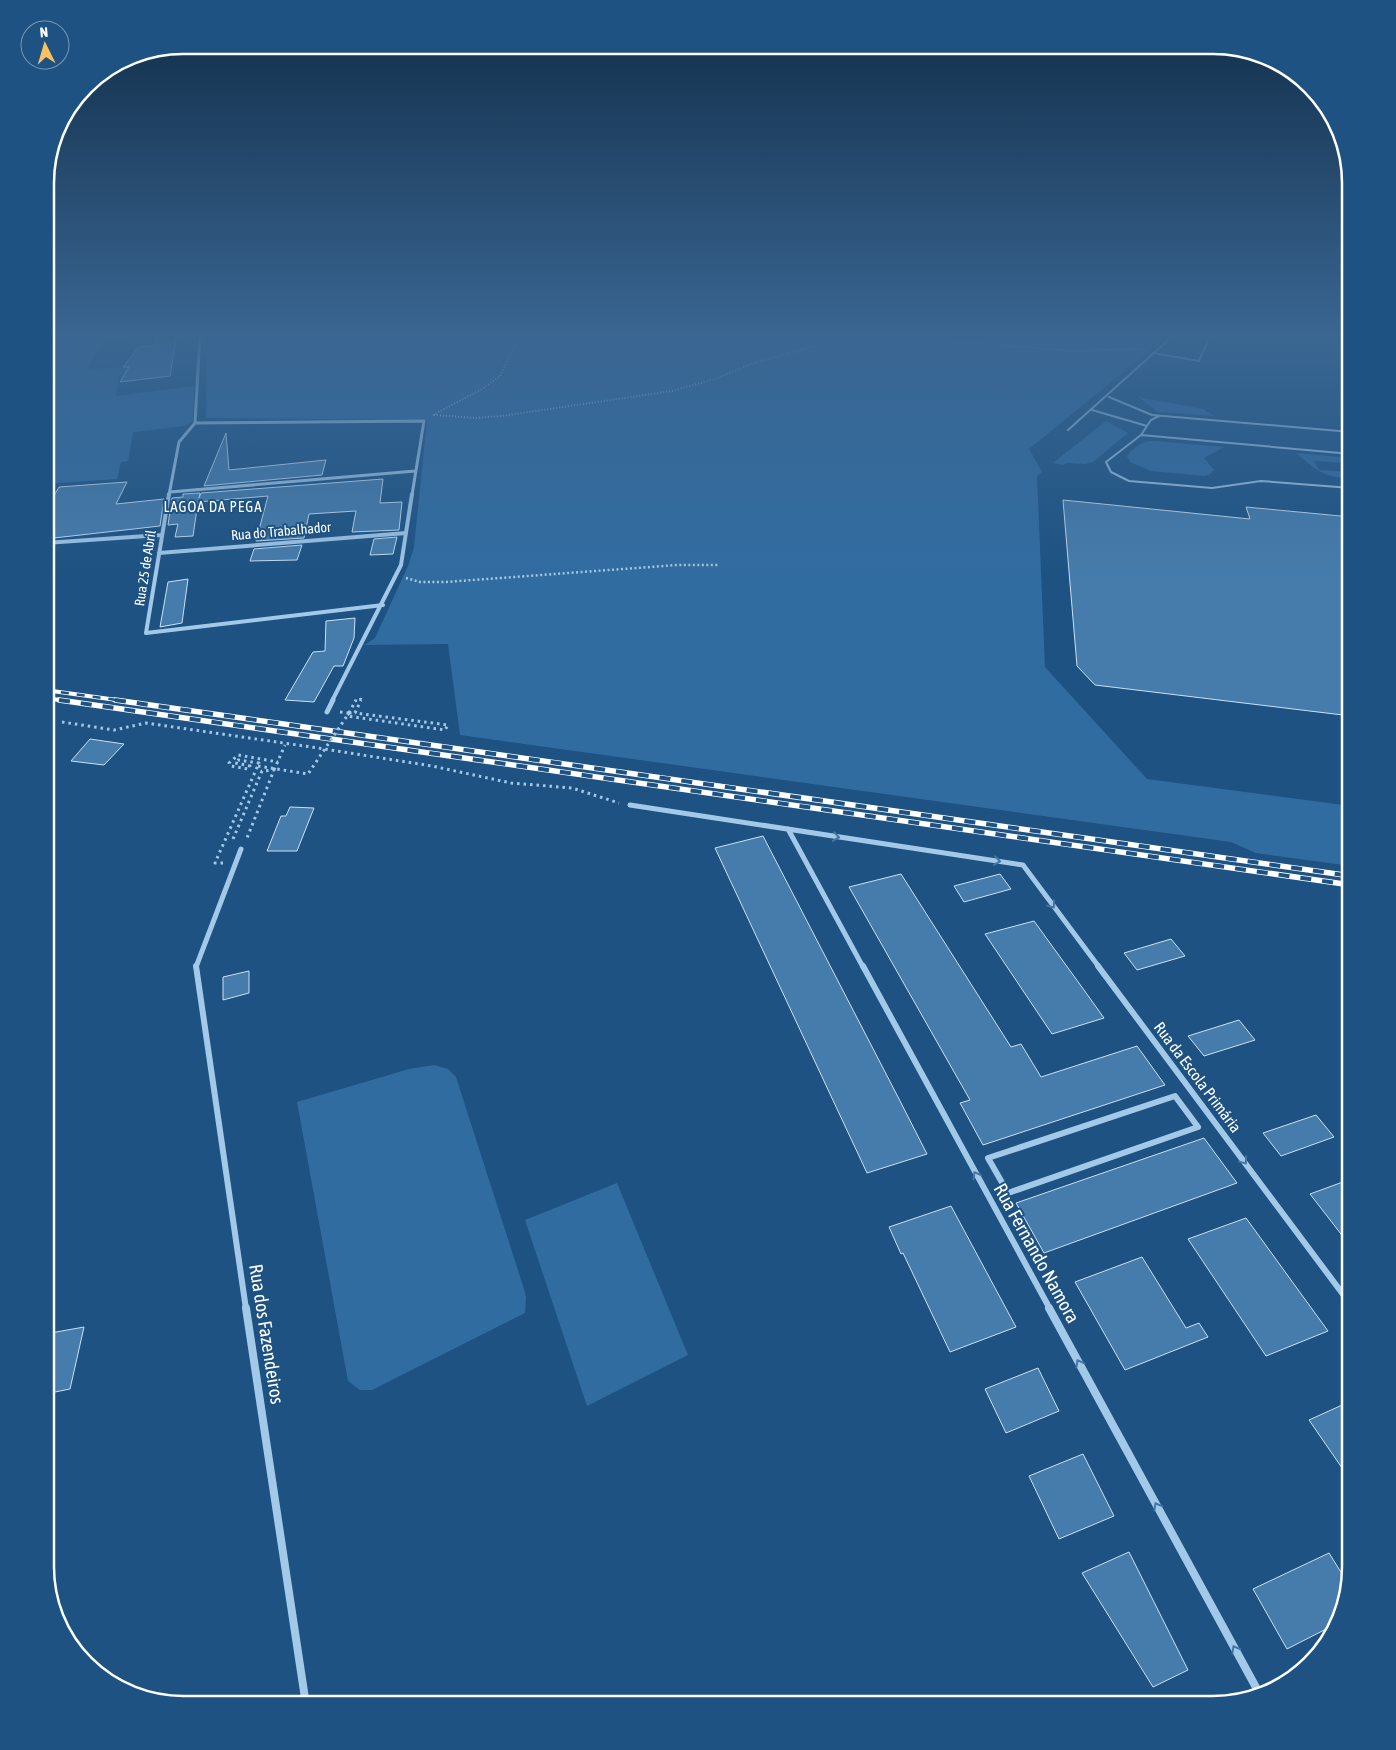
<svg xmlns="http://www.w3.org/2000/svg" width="1396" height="1750" viewBox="0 0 1396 1750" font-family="'Asap Condensed',sans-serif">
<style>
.green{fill:#316ca1;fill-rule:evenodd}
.building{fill:#467cab;stroke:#c8e1f7}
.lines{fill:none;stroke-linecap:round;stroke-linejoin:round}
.path-far2{stroke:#a3c9e9;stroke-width:2;stroke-dasharray:1 2;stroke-linecap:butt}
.path-far1{stroke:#a3c9e9;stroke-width:2.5;stroke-dasharray:2 2.5;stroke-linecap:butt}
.path{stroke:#a3c9e9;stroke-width:3;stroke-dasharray:2.5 4;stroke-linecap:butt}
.lane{stroke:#a3c9e9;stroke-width:2}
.street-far4{stroke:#a3c9e9;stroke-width:3}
.street-far3{stroke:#a3c9e9;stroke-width:4}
.street-far2{stroke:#a3c9e9;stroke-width:5}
.street-far1{stroke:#a3c9e9;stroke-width:6}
.street{stroke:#a3c9e9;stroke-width:8}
.rail-far1-casing{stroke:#fff;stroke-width:4}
.rail-casing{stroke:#fff;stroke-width:5.5}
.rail-far1{stroke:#1d5282;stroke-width:2.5;stroke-dasharray:8;stroke-linecap:butt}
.rail{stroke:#1d5282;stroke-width:4;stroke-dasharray:11;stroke-linecap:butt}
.path-bridge{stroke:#a3c9e9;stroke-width:3;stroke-dasharray:2.5 4;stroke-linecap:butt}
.oneway{stroke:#4576a1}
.labels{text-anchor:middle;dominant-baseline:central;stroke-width:4;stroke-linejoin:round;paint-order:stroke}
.far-street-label{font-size:14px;fill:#fff;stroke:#1d5282}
.far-neighbourhood-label{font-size:15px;letter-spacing:1px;fill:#fff;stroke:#1d5282}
.street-label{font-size:16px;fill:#fff;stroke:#1d5282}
.near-street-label{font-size:19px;fill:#fff;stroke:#1d5282}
.rim{fill:none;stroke:#fff;stroke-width:2.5}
</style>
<rect width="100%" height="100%" fill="#1d5282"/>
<path class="green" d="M45 334H166L104 341 87 369 140 367 136 372 119 375 116 396 194 386 193 422 184 426 133 432 128 461 121 462 117 479 45 484Z
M207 334H1161L1149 351 1029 449 1042 472 1037 476 1045 667 1147 779 1351 806V866L1256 853 1231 842 460 735 448 644 365 645 375 638 408 566 414 547 427 420 206 418Z
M1138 397 1203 409 1214 416 1158 412Z
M1106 421 1128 433 1093 462 1085 464 1067 463 1063 465 1053 463Z
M1150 441H1155L1224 447 1204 458 1214 470 1209 475 1203 476 1151 471 1130 462 1127 456C1132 449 1141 442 1150 441Z
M1296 453 1351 458V479C1324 477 1316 470 1296 453ZM1314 461 1345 463 1350 472 1319 470Z
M434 1065 448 1069 456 1077 524 1289 526 1297 525 1313 372 1390H360L348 1381 297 1102 409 1069Z
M617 1183 688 1355 587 1406 525 1220Z"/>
<path class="building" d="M177 334 170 376 120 382 129 367H123L139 347 155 346 157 336Z
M226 433 229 470 326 460 322 475 204 486Z
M383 479 380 503 402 502 399 530 352 532 356 511 309 514 304 538 256 541 268 496 198 502 193 536 175 537 178 524 168 525 172 498 183 497V494L200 493 199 498 201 493Z
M127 482 116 504 164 499 160 526 45 539V511L59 487Z
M1063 500 1250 519 1246 507 1351 517V716L1095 685 1077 666Z
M397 537 393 554 370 555 374 539Z
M302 545 297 560 250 561 254 549Z
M188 579 182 623 160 627 168 582Z
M355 618 354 638 343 666H334L314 702 285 700 313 652 325 651 326 621Z
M90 739 124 744 104 765 71 761Z
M290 807 314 808 297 851H267L281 816H286Z
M763 836 898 1097 927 1154 867 1173 715 848Z
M901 874 1011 1047 1021 1044 1041 1077 1137 1046 1165 1085 983 1145 960 1103 970 1100 849 887Z
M1000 874 1011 889 964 902 954 886Z
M1034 921 1084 990 1104 1018 1052 1034 985 934Z
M1171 939 1185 956 1137 970 1124 953Z
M249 971V993L223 1000V977Z
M1239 1020 1255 1040 1204 1056 1188 1036Z
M1316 1115 1334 1137 1281 1156 1263 1133Z
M1204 1138 1237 1183 1044 1253 1016 1203Z
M1351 1179V1247L1310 1194Z
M951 1206 1016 1327 950 1352 903 1253 901 1254 889 1227Z
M1246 1218 1328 1331 1266 1356 1188 1239Z
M1142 1257 1186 1328 1199 1323 1208 1337 1125 1370 1075 1282Z
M84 1327 70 1389 45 1394V1334Z
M1038 1368 1059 1411 1006 1433 985 1389Z
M1351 1401V1481L1309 1420Z
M1083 1454 1114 1516 1059 1539 1029 1476Z
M1129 1552 1188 1670 1153 1687 1082 1573Z
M1329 1553 1347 1582 1336 1624 1287 1649 1253 1589Z"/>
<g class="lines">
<path class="path-far2" d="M433 415 482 389 500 376 521 334
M434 415 476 418 502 416 672 391 715 379 751 364 825 343 856 338 977 343 1074 351 1142 349"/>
<path class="path-far1" d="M406 578 420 582H446L677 565H718
M355 701 361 699 360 701"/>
<path class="path" d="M340 712 349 713
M349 713H355
M349 713 347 716 445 730 448 725 355 713
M349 713 356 700
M355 713 361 700
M62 722 114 730 146 723 318 748 432 766 511 783 572 788 619 803
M274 770 285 745
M233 839 262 771 274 770 247 838
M223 863H215L259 763 238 760 235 763 250 766 248 769 231 766 229 763 238 755 278 762"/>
<path class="lane" d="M1153 353 1199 361 1209 338
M1109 397 1152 415 1351 432
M1092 410 1147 426
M1159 416 1151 420 1141 435 1106 462 1111 472 1129 481 1212 488 1261 481 1351 488
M1068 430 1175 334
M1141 435 1351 454"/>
<path class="street-far4" d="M195 423 424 421 412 495
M170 492 415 471
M169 495 179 442 195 423 200 334"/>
<path class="street-far3" d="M169 494 146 633 383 605
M45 543 161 535
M159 553 406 533
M332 701 401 565 412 494"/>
<path class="street-far2" d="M327 712 333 700
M45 719 51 720 45 727
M630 805 1023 865 1099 967
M788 829 863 967
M196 967 241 849"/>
<path class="street-far1" d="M196 966 246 1309
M863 966 1050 1309
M1098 966 1351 1305
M1175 1096 1198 1127 1008 1193 988 1158Z"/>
<path class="street" d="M246 1308 306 1705
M1049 1308 1258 1691"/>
<defs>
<path id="rail-far1" d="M45 690 124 701
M45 698 67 701"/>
<path id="rail" d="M59 700 1351 885
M115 700 1351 876"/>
</defs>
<use href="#rail-far1" class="rail-far1-casing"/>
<use href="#rail" class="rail-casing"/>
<use href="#rail-far1" class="rail-far1"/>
<use href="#rail" class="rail"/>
<path class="path-bridge" d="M258 766 308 774 347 716"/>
</g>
<defs><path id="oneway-chevron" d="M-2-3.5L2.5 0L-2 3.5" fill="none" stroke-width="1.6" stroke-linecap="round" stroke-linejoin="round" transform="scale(1.25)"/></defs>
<g class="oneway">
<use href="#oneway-chevron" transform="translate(836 837) rotate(9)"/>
<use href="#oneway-chevron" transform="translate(997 861) rotate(9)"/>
<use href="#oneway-chevron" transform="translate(1052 905) rotate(53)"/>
<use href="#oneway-chevron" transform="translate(1244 1161) rotate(53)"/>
<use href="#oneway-chevron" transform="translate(976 1175) rotate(-119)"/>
<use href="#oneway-chevron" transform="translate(1079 1363) rotate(-119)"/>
<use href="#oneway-chevron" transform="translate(1157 1506) rotate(-119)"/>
<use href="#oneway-chevron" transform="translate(1235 1649) rotate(-119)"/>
</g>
<linearGradient id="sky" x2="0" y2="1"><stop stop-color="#102d48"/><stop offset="0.58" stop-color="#3a6692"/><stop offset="1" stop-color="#3a6692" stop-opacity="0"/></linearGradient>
<rect width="1396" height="579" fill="url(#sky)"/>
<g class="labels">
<g class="far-street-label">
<text transform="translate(281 531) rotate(-5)">Rua do Trabalhador</text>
<text transform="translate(145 568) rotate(-81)">Rua 25 de Abril</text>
</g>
<g class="far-neighbourhood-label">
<text x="213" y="506">LAGOA DA PEGA</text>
</g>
<g class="street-label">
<text transform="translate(1198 1077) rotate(53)">Rua da Escola Primária</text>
</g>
<g class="near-street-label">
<text transform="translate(1037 1253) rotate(61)">Rua Fernando Namora</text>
<text transform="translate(267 1334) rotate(81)">Rua dos Fazendeiros</text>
</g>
</g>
<path d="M0 0H1396V1750H0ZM183 54H1213A129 129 0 0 1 1342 183V1567A129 129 0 0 1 1213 1696H183A129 129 0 0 1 54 1567V183A129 129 0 0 1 183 54Z" fill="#1d5282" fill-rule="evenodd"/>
<path class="rim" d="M183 54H1213A129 129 0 0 1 1342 183V1567A129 129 0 0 1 1213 1696H183A129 129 0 0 1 54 1567V183A129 129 0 0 1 183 54Z"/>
<g transform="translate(45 45) rotate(355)"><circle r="24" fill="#1d5282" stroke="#7797b4"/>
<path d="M0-4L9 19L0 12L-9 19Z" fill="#f9c162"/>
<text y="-8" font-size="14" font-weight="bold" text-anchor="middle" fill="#ffffff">N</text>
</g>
</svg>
